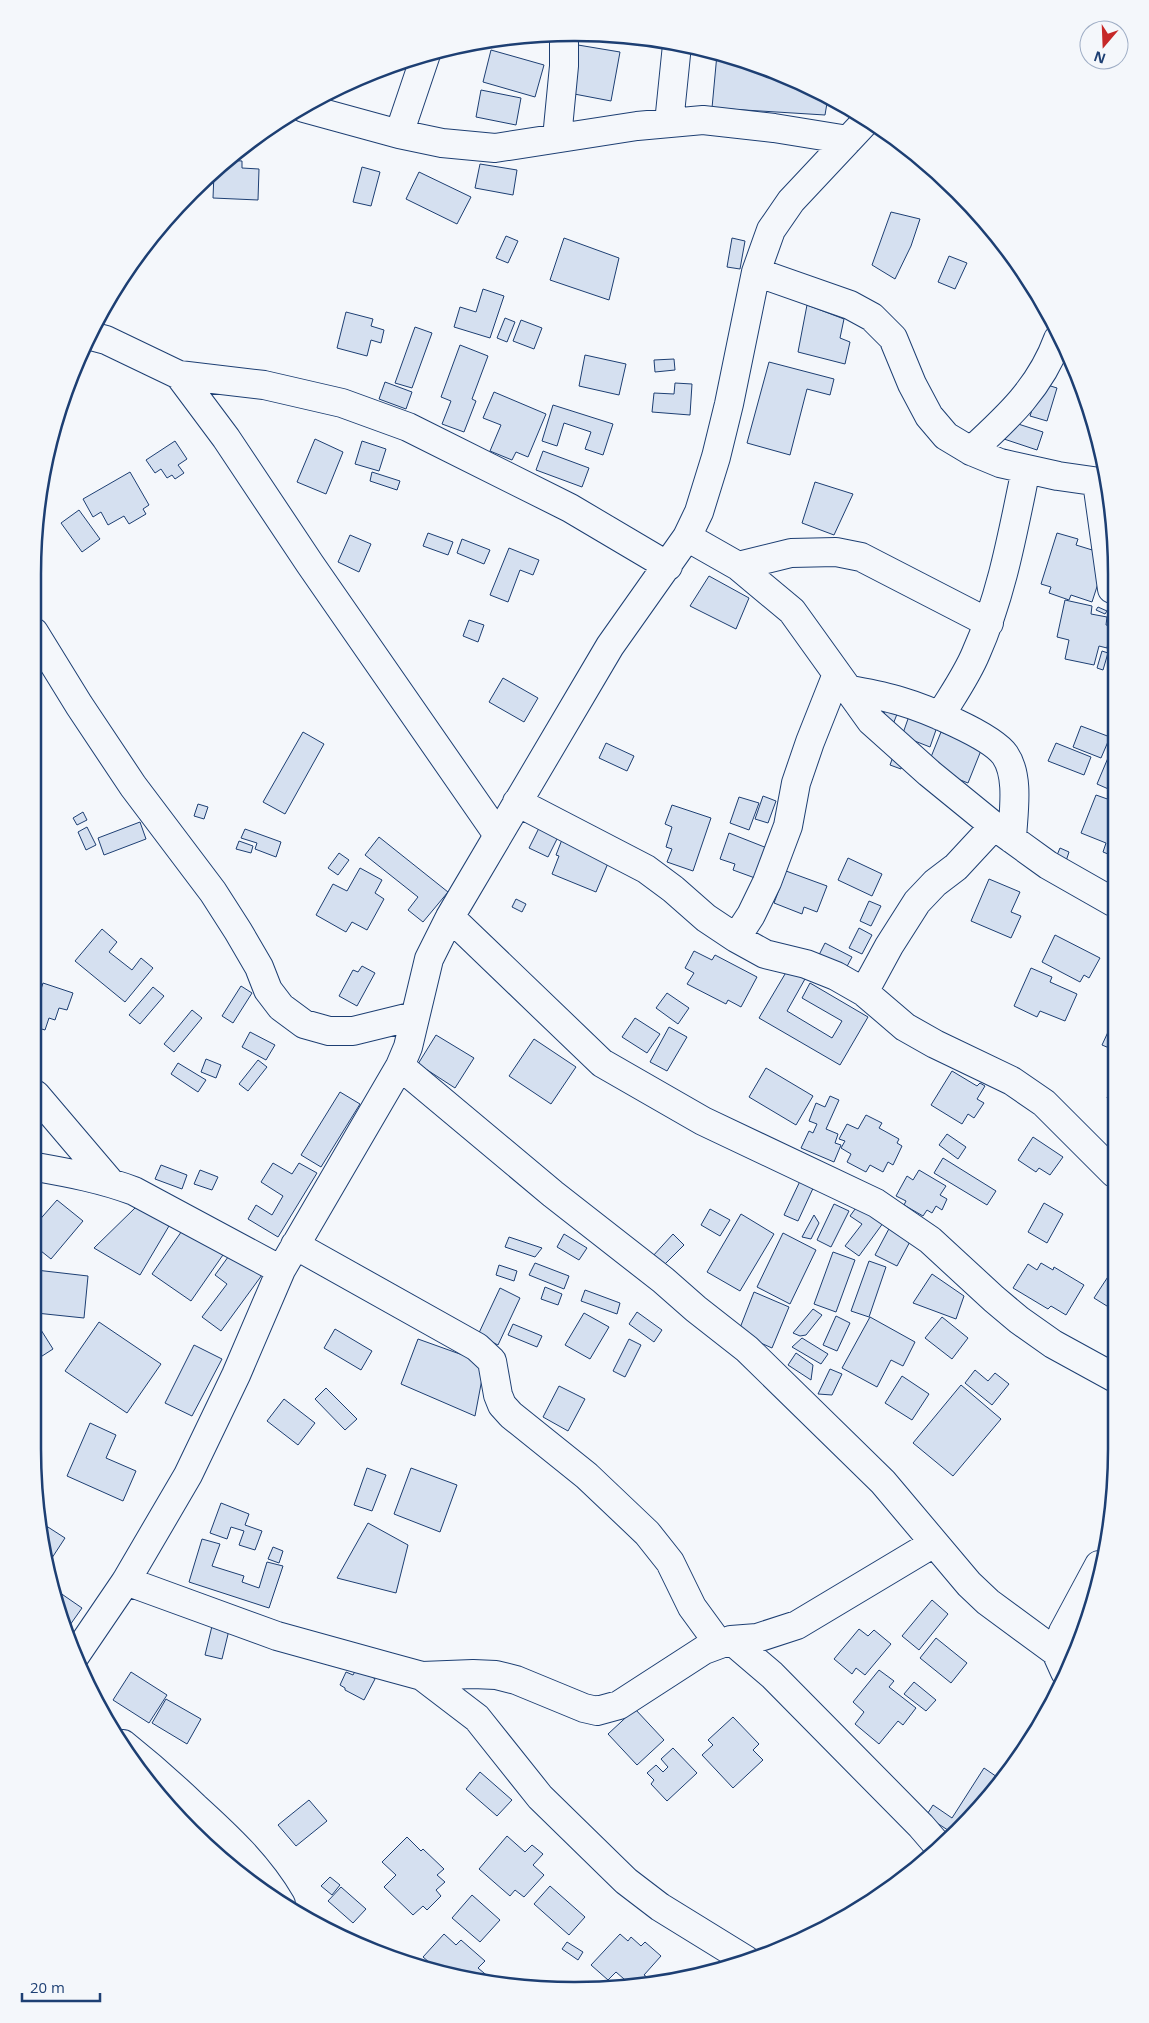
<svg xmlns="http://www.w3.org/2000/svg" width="1149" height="2023" viewBox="0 0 1149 2023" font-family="'Open Sans',sans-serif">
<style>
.building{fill:#d5e0f0;stroke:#1d3f73}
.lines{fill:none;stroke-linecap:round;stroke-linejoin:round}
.minor-casing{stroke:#1d3f73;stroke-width:30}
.minor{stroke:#f4f7fb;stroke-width:28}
.rim{fill:none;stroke:#1d3f73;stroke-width:2.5}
</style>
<rect width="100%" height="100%" fill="#f4f7fb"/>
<path class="building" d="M578 45 620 52 611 101 569 93Z
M491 50 544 65 535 97 483 82Z
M717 54 749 61 828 97 825 115 712 108Z
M481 90 521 98 516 125 476 117Z
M228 160 242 161V168L259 169 258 200 213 198 214 173Z
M480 164 517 170 513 195 475 188Z
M362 167 380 172 371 206 353 202Z
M419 172 471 197 457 224 406 199Z
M891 212 920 219 911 246 895 279 872 265Z
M506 236 518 241 508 263 496 258Z
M564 238 619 258 609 300 550 280Z
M732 238 745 241 740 269 727 267Z
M949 256 967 263 955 289 938 282Z
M483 289 504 296 490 338 454 327 460 307 476 312Z
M807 305 844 319 840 338 850 342 845 364 798 352Z
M346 312 373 319 371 326 384 330 381 343 371 340 367 356 337 348Z
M505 318 515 322 507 342 497 338Z
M521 320 542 328 534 349 513 341Z
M415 327 432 333 412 388 395 383Z
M460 345 488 356 472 399 476 401 464 432 442 424 451 401 441 397Z
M585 355 626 364 619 395 579 386Z
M674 359 675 370 655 372 654 360Z
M769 362 834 379 830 395 807 389 790 455 747 443Z
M385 382 412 392 406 409 379 399Z
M675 383 692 384 690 415 652 412 654 393 674 394Z
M1041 383 1057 388 1047 421 1030 416Z
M494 392 546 414 528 457 516 452 512 460 490 451 501 425 483 418Z
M553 405 613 424 603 455 585 449 591 432 564 423 557 446 542 441Z
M1012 422 1043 432 1037 450 998 437Z
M315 439 343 452 326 494 297 482Z
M175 441 187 459 178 465 184 473 175 479 172 475 167 478 161 469 155 473 146 460Z
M362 441 386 449 379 471 355 464Z
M543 451 589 468 582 487 536 470Z
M130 472 149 505 143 509 146 514 129 524 124 516 108 525 101 512 93 517 83 499Z
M372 472 400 481 397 490 370 481Z
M815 482 853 494 834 535 802 523Z
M79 510 100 539 82 552 61 523Z
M428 533 453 542 448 555 423 546Z
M1057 533 1078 539 1076 545 1102 553 1103 568 1092 602 1071 595 1069 600 1049 593 1051 587 1041 584Z
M350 535 371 544 359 572 338 562Z
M462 539 490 550 484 564 457 553Z
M509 548 539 560 533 575 520 570 508 602 490 595Z
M709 576 749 598 736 629 690 606Z
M1065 600 1092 606 1091 614 1107 617 1106 625 1111 626 1107 648 1099 646 1094 665 1065 659 1069 640 1057 637Z
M1098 607 1107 611 1105 614 1096 610Z
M469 620 484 625 478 642 463 636Z
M1102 651 1108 653 1103 670 1097 668Z
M503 678 538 698 524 722 489 702Z
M888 704 899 709 892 727 880 722Z
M909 716 937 727 930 747 902 736Z
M1081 726 1110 737 1101 758 1073 747Z
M303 732 324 744 285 814 263 802Z
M941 732 982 748 968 783 927 767Z
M606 743 634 756 627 771 599 758Z
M1056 743 1091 757 1084 775 1048 761Z
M1113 746V791L1097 784Z
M894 754 904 757 901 769 890 765Z
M1096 795 1113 801V856L1103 852 1106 843 1081 833Z
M763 796 776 801 768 823 755 819Z
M739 797 759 803 749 830 730 823Z
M198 804 208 807 204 819 194 816Z
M672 805 711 818 693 871 667 862 672 849 666 847 672 827 665 824Z
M83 812 87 820 77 825 73 818Z
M140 822 146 839 104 855 98 838Z
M541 824 560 833 548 857 529 848Z
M87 827 96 845 86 850 78 832Z
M245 829 281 842 276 857 255 849 257 843 241 838Z
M729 833 767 848 755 878 733 870 735 864 720 859Z
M379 837 448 892 423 922 408 910 418 897 365 855Z
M563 837 611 856 596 892 552 874 559 856 556 855Z
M239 841 253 846 251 853 236 849Z
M1060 848 1069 852 1065 864 1055 860Z
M339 853 349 860 338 875 328 868Z
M848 858 882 874 872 896 838 880Z
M360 868 382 880 375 893 384 899 367 930 352 922 346 932 316 915 333 884 347 891Z
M786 871 827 886 817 912 804 907 802 914 774 903Z
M989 879 1020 892 1011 912 1021 916 1011 938 971 921Z
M516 899 526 904 522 912 512 907Z
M869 901 881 906 871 926 860 921Z
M859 928 872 935 862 954 849 948Z
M102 929 117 942 109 952 132 970 141 958 153 968 125 1002 75 961Z
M1055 935 1100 958 1089 978 1084 975 1080 982 1042 962Z
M825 943 852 957 844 972 817 959Z
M694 951 712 960 715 955 757 977 741 1007 728 1000 726 1004 687 984 694 973 685 968Z
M362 966 375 973 357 1006 339 996 353 970 358 972Z
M1031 968 1052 977 1050 982 1077 994 1065 1021 1040 1011 1037 1017 1014 1006Z
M788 969 805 979 787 1011 832 1038 842 1021 802 998 810 983 868 1017 840 1065 759 1018Z
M43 983 73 993 67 1010 59 1008 55 1020 49 1018 45 1030 35 1027V1008Z
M241 986 252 993 233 1023 222 1016Z
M153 987 164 996 140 1024 129 1015Z
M667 993 689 1008 678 1024 656 1008Z
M192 1010 202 1018 174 1052 164 1044Z
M635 1018 660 1034 647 1053 622 1037Z
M669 1027 687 1037 667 1071 650 1062Z
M250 1032 275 1045 266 1060 242 1047Z
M1108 1032 1114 1034V1050L1102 1045Z
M436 1035 474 1058 455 1088 418 1064Z
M534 1039 576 1067 551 1104 509 1076Z
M206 1059 221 1065 216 1078 201 1072Z
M258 1060 267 1067 248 1091 239 1084Z
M178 1063 206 1080 198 1092 171 1074Z
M766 1068 813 1096 796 1125 749 1097Z
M952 1071 977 1086 980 1083 985 1086 977 1099 984 1103 974 1118 968 1114 962 1124 931 1105Z
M1113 1084H1114V1101L1107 1098Z
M340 1092 360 1104 321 1167 301 1155Z
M830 1096 839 1100 826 1129 838 1134 835 1143 841 1145 834 1162 801 1148 809 1131 813 1133 817 1124 809 1121 816 1103 825 1107Z
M866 1115 882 1123 879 1128 899 1139 897 1143 902 1146 893 1165 888 1162 883 1172 870 1165 866 1172 847 1162 851 1154 841 1148 845 1141 839 1139 847 1124 858 1129Z
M947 1134 966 1147 958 1159 939 1145Z
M1033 1137 1063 1157 1050 1175 1039 1168 1036 1172 1018 1160Z
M943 1158 996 1191 987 1205 934 1173Z
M273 1163 292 1174 299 1163 317 1173 278 1237 248 1219 256 1205 272 1215 283 1196 261 1182Z
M161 1165 187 1175 182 1189 155 1179Z
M200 1170 218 1177 212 1190 194 1184Z
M919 1170 946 1186 940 1195 947 1199 942 1210 936 1206 932 1213 927 1210 923 1216 904 1205 906 1201 896 1196 907 1176 913 1180Z
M801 1179 815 1184 798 1221 784 1215Z
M57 1200 83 1221 51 1259 36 1247V1224Z
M861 1201 886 1219 859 1256 845 1246 862 1224 850 1216Z
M1044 1203 1063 1214 1047 1243 1028 1232Z
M834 1204 849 1211 831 1247 817 1240Z
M136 1207 169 1226 140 1275 94 1248Z
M710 1209 730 1220 720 1236 701 1225Z
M741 1214 774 1234 740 1291 707 1272Z
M814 1215 819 1223 811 1239 802 1237Z
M892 1223 914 1234 897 1266 875 1255Z
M186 1225 225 1252 191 1301 152 1274Z
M783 1233 816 1250 790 1304 757 1287Z
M564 1234 587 1248 579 1260 557 1247Z
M673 1234 684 1245 665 1264 652 1257Z
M509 1237 542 1248 535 1257 505 1247Z
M833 1252 855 1260 836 1312 814 1304Z
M231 1253 262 1275 221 1331 202 1317 227 1284 215 1275Z
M869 1261 886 1267 869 1317 851 1311Z
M535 1263 569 1276 564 1289 529 1275Z
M1041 1263 1053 1270 1054 1267 1084 1285 1066 1315 1051 1306 1048 1309 1013 1288 1028 1264 1037 1270Z
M499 1265 517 1271 514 1281 496 1275Z
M1115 1266V1311L1094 1298Z
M36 1270 88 1276 84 1318 36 1313Z
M932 1274 964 1296 956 1319 913 1303Z
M545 1287 562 1294 558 1305 541 1299Z
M500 1288 520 1298 498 1345 478 1335Z
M585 1290 620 1303 617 1314 581 1301Z
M754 1292 789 1307 772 1348 738 1333Z
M813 1309 822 1315 806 1335 800 1336 793 1333Z
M637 1312 662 1330 654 1342 629 1324Z
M584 1313 609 1327 590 1359 565 1345Z
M836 1316 850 1323 837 1351 823 1345Z
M870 1317 915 1342 903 1366 891 1360 877 1387 842 1368Z
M942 1317 968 1338 952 1359 925 1338Z
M36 1322 53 1349 39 1358 37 1353Z
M99 1322 161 1364 127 1413 65 1371Z
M513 1324 542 1336 537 1347 508 1335Z
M335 1329 372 1351 361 1370 324 1348Z
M802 1338 828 1354 821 1364 792 1347Z
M418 1339 485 1363 475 1416 401 1384Z
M629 1339 641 1345 625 1377 613 1371Z
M194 1345 222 1359 192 1416 165 1403Z
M796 1353 813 1365 811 1380 788 1365Z
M830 1369 842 1374 832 1395 818 1394Z
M975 1370 988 1381 995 1373 1009 1384 992 1405 965 1383Z
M902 1376 929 1394 912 1420 885 1403Z
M961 1385 1001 1419 953 1476 913 1443Z
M559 1386 585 1399 568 1431 543 1417Z
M326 1388 357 1419 345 1430 315 1399Z
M284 1399 315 1423 298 1445 267 1421Z
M90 1423 116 1435 106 1458 136 1471 123 1501 67 1476Z
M367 1468 386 1475 372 1511 354 1505Z
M411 1468 457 1485 440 1532 394 1514Z
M221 1503 249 1514 245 1525 262 1531 255 1550 239 1545 244 1531 231 1527 227 1539 210 1533Z
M37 1520 65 1538 48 1564Z
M368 1523 408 1545 396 1593 337 1578Z
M202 1539 220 1544 212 1566 244 1576 242 1582 259 1588 267 1562 283 1566 269 1608 189 1582Z
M273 1547 283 1551 279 1563 268 1559Z
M53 1588 82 1608 65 1632 61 1622Z
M932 1600 948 1614 919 1650 902 1636Z
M213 1622 230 1626 222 1659 205 1655Z
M859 1629 868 1636 874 1630 891 1644 865 1675 856 1668 852 1674 834 1659Z
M936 1638 967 1663 951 1683 920 1658Z
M359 1664 373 1671 371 1676 375 1679 364 1700 345 1690V1688L340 1685 346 1672 353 1675Z
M879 1670 894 1681 889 1687 916 1708 903 1725 898 1721 879 1744 855 1724 864 1712 853 1702Z
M131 1672 167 1695 149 1723 113 1700Z
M914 1682 936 1700 926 1711 904 1694Z
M166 1699 201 1719 187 1744 152 1723Z
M635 1709 664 1740 637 1765 608 1734Z
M733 1717 759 1744 753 1750 763 1760 733 1788 702 1755 713 1745 708 1740Z
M673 1748 697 1773 667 1801 651 1784 654 1780 647 1773 656 1765 663 1772 668 1767 661 1759Z
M984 1768 1000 1779 982 1806 954 1834 926 1816 933 1805 952 1818Z
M480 1772 512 1800 497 1816 466 1789Z
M147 1781 206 1823 196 1835Z
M309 1800 327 1821 296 1846 278 1825Z
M507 1836 525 1852 532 1845 543 1854 533 1865 544 1875 524 1897 515 1890 510 1896 479 1869Z
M407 1837 421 1851 423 1849 444 1869 437 1875 445 1882 436 1890 441 1896 427 1910 423 1906 413 1915 384 1887 396 1875 382 1862Z
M330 1877 340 1885 332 1895 321 1886Z
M550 1886 585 1917 569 1935 534 1904Z
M341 1887 366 1909 353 1923 328 1901Z
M472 1895 500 1920 480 1942 452 1918Z
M444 1934 456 1945 461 1940 485 1961 478 1968 490 1978 486 1982 431 1971 435 1967 423 1957Z
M620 1934 628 1941 631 1937 641 1946 645 1942 661 1956 644 1975 650 1979 645 1985 632 1986 616 1972 608 1980 591 1965Z
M567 1942 583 1952 578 1960 562 1949Z"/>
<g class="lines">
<defs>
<path id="minor" d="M304 108 399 134 442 143 495 148 637 126 703 120 774 128 848 140
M669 123 677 45
M399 134 426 54
M557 138 564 66V34
M756 272 850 305 872 317 893 338 912 384 929 416 946 436 971 451 1000 463 1058 476 1107 483
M91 336 106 340 179 375 226 438 310 564 498 835
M179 375 264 385 342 403 408 427 570 508 668 566
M971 451C1008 417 1040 388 1058 339
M1097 482 1112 589
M687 537 738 566 792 611 871 721 929 773 994 826 1048 865 1113 902
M738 566 791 553 836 552 861 557 989 623
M34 632 79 705 133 786 213 892 238 931 259 967 268 990 281 1007 304 1024 329 1031H353L414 1016
M851 690C867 693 884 696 900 701 924 708 991 735 1005 755 1020 777 1013 814 1012 839
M940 716C952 696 967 675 976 653 1002 595 1013 531 1026 469
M517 802 646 869 673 889 706 918 736 938 765 954 806 964 836 976 864 992 905 1027 935 1044 1012 1081 1044 1103 1114 1173
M450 917 602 1063 703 1121 876 1203 930 1240 994 1299 1019 1320 1053 1344 1115 1378
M736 938 751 915 767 882 788 826 796 783 810 742 837 674
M864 992 889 946 917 902 935 883 956 867 994 826
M400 1066 553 1194 663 1280 696 1309 747 1349 883 1482 969 1584 988 1602 1056 1652
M36 1095 110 1182
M36 1167C70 1173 102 1179 134 1191L281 1270
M295 1245 477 1347 492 1361 498 1395 502 1405 511 1415 587 1476 647 1533 670 1562 692 1607 719 1644
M126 1581 277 1636 389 1667 422 1676 473 1674 496 1675 516 1680 584 1708 597 1711 619 1705 704 1650 731 1640 757 1638 797 1625 934 1543
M731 1640 772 1675 921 1826 940 1848
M75 1656 126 1581 188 1475 236 1375 281 1270 400 1066 408 1047 429 959 450 917 610 646 687 537 699 512 716 457 729 404 756 272 771 230 791 201 866 121
M1065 1672 1056 1652 1063 1632 1099 1565
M422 1676 477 1718 540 1797 626 1881 660 1907 746 1960
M123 1744C148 1764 172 1785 195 1807 228 1837 258 1865 281 1904"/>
</defs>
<use href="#minor" class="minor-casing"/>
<use href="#minor" class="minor"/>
</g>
<path d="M0 0H1149V2023H0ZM574 41H575A533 533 0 0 1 1108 574V1449A533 533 0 0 1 575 1982H574A533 533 0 0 1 41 1449V574A533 533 0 0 1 574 41Z" fill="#f4f7fb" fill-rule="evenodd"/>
<path class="rim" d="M574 41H575A533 533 0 0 1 1108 574V1449A533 533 0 0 1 575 1982H574A533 533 0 0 1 41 1449V574A533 533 0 0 1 574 41Z"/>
<g transform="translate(1104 45) rotate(199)"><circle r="24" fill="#f4f7fb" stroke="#9eadc5"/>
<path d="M0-4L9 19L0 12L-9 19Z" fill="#c62828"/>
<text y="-8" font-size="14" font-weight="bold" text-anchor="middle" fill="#1d3f73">N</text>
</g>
<path d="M22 1993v8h78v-8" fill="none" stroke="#1d3f73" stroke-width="2.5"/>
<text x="30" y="1993" font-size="15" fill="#1d3f73" stroke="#f4f7fb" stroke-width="4" paint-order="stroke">20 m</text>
</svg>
